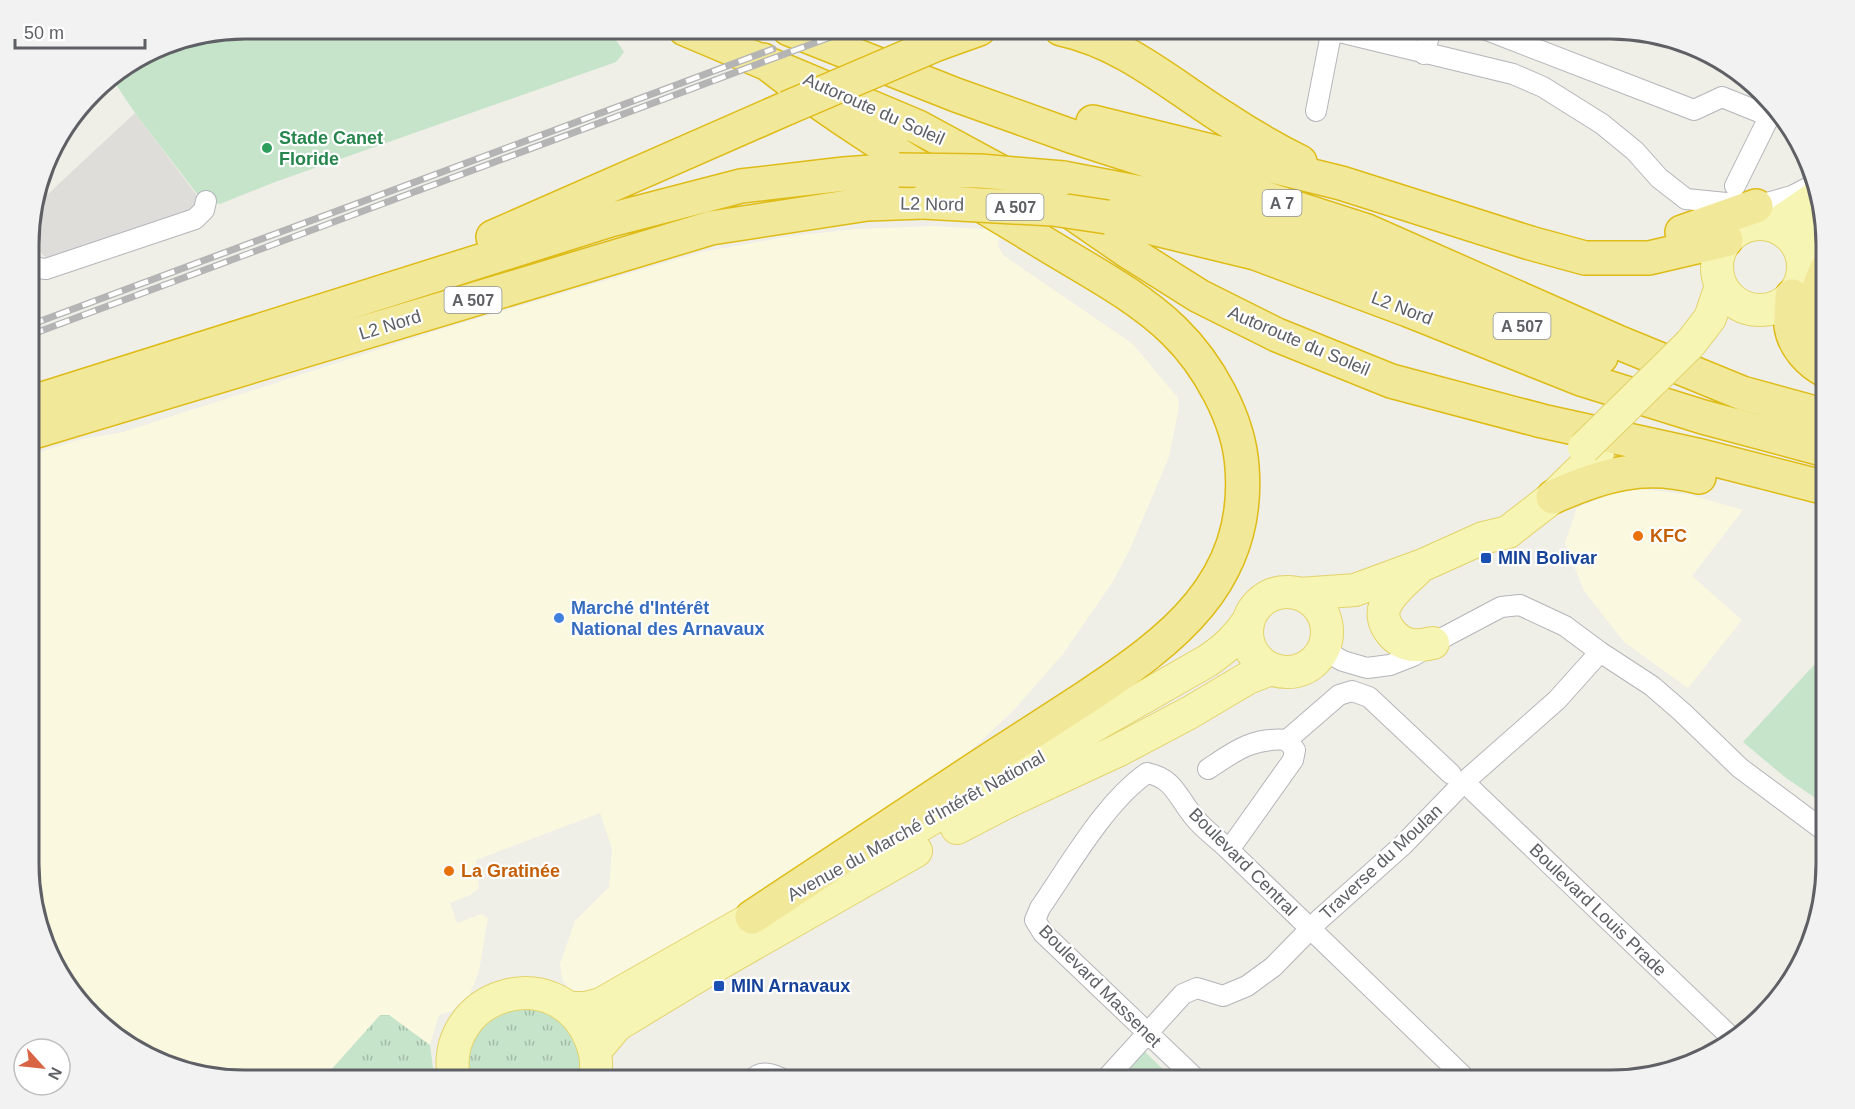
<svg xmlns="http://www.w3.org/2000/svg" width="1855" height="1109" viewBox="0 0 1855 1109" font-family="Helvetica,sans-serif">
<style>
.commercial{fill:#fbf8e0}
.industrial{fill:#deddd9}
.grass{fill:url(#grass-tufts)}
.pitch{fill:#c6e4ca}
.lines{fill:none;stroke-linecap:round;stroke-linejoin:round}
.street-casing{stroke:#b4b5ba;stroke-width:22}
.primary-casing{stroke:#e3d36b;stroke-width:34}
.highway-casing{stroke:#debc18;stroke-width:36}
.street{stroke:#fff;stroke-width:20}
.primary{stroke:#f7f5b4;stroke-width:32}
.highway{stroke:#f2e89a;stroke-width:33}
.rail-casing{stroke:#b4b4b5;stroke-width:7}
.rail{stroke:#fff;stroke-width:4.5;stroke-dasharray:14;stroke-linecap:butt}
.primary-bridge-casing{stroke:#e3d36b;stroke-width:34;stroke-linecap:butt}
.highway-bridge-casing{stroke:#debc18;stroke-width:36;stroke-linecap:butt}
.primary-bridge{stroke:#f7f5b4;stroke-width:32}
.highway-bridge{stroke:#f2e89a;stroke-width:33}
.leisure-dot{fill:#2e9e5b;stroke:#fff;stroke-width:2}
.food-dot{fill:#e8710a;stroke:#fff;stroke-width:2}
.transit-dot{fill:#1a4fb4;stroke:#fff;stroke-width:2}
.shop-dot{fill:#3f7fe0;stroke:#fff;stroke-width:2}
.labels{text-anchor:middle;dominant-baseline:central;stroke-width:4.5;stroke-linejoin:round;paint-order:stroke}
.shield{fill:#fff;stroke:#8e9093;stroke-width:1.5}
.shield-label{font-size:16px;font-weight:bold;fill:#5e6065}
.street-label{font-size:18px;fill:#5e6065;stroke:#fff}
.leisure-label{font-size:18px;font-weight:bold;fill:#27864d;stroke:#fff;text-anchor:start}
.food-label{font-size:18px;font-weight:bold;fill:#c56008;stroke:#fff;text-anchor:start}
.transit-label{font-size:18px;font-weight:bold;fill:#164399;stroke:#fff;text-anchor:start}
.shop-label{font-size:18px;font-weight:bold;fill:#366cbe;stroke:#fff;text-anchor:start}
.rim{fill:none;stroke:#5e6065;stroke-width:3}
</style>
<defs>
<pattern id="grass-tufts" width="24" height="20" patternUnits="userSpaceOnUse" patternTransform="scale(1.5)"><rect width="24" height="20" fill="#c6e4ca"/><path d="M3 7l-1-3M5 7V3M7 7l1-3M15 17l-1-3M17 17v-4M19 17l1-3" fill="none" stroke="#a4bca8"/></pattern>
</defs>
<rect width="100%" height="100%" fill="#efeee7"/>
<path class="commercial" d="M933 226 1000 230 998 246 1003 255 1133 344 1178 398 1179 407 1169 457 1130 549 1112 583 1063 654 1012 712 966 755 739 909 696 932 601 988 584 993 569 989 562 979 560 964 575 921 609 887 612 849 600 813 476 860 479 888 470 895 450 903 457 923 482 914 488 918 479 971 470 994 452 1011 439 1015 430 1045 433 1068 428 1080H245L137 1051 65 984 30 892V455L78 440 123 432 442 329 702 252 791 236 856 229Z
M1627 487 1690 495 1743 510 1692 576 1742 620 1688 688 1624 642 1584 591 1565 543 1577 508Z"/>
<path class="industrial" d="M135 113 198 197 193 212 88 249H75L48 260 30 241V217L33 208Z"/>
<path class="grass" d="M515 1008C523 1008 532 1008 539 1009 571 1018 584 1051 580 1080H466L465 1056 482 1024Z
M380 1015H389L430 1045 433 1068 428 1080H322Z"/>
<path class="pitch" d="M245 29H586L616 40 624 52 616 62 275 182 220 204 201 199 135 113 111 77 163 45Z
M1826 652V805L1786 778 1743 742Z
M1140 1047 1174 1080H1110Z"/>
<g class="lines">
<defs>
<path id="street" d="M1327 29 1513 74 1543 87 1602 124 1635 151 1659 178 1686 199 1756 206 1792 196 1811 186
M1484 29 1694 110 1722 97 1769 116
M1424 54 1431 29
M1316 111 1332 29
M1735 186 1773 109
M30 267 46 269 195 219 204 210 206 201
M1323 650 1343 661 1367 668 1390 665 1413 656 1433 643 1501 607 1520 605 1565 626 1600 652 1652 686 1682 712 1740 768 1826 832
M1287 740 1339 695 1352 691 1369 697 1451 774
M1208 769C1235 751 1253 737 1287 740L1295 750 1293 760 1229 850
M1464 782 1732 1038
M752 1080C761 1069 773 1074 785 1080
M1105 1080 1183 994 1197 988 1223 996 1247 986 1273 967 1320 919 1403 845 1464 782 1557 700 1600 652
M1197 1080 1043 933 1035 920 1040 908C1069 866 1106 801 1147 773 1174 778 1178 798 1194 817 1203 829 1218 839 1229 850L1467 1080"/>
<path id="primary" d="M1717 267a43 43 0 1 1 86 0a43 43 0 1 1-86 0Z
M1774 226 1815 198
M1803 259 1812 237 1823 221
M1690 344 1710 318 1721 286
M1416 571C1405 581 1391 592 1385 606 1378 623 1397 645 1414 645 1420 646 1427 644 1433 643
M1247 632a40 40 0 1 1 80 0a40 40 0 1 1-80 0Z
M1300 594 1355 590 1423 565 1483 538 1508 532 1553 497 1598 453
M957 828 1007 802 1119 750 1189 713 1248 678 1271 669
M877 850 1207 661C1225 649 1237 638 1249 620
M569 1008H586L601 1004 775 905
M595 1051 617 1025 706 971 916 851
M454 1080C438 993 558 957 591 1040 596 1053 598 1067 594 1080"/>
<path id="highway" d="M685 29 918 127 1010 177
M789 29 956 95 1071 136 1367 231 1620 343 1742 393 1826 416
M1061 29C1125 43 1170 84 1224 118 1248 134 1274 149 1300 162
M937 44 979 29
M1093 122 1341 183 1530 243 1585 258H1649L1726 240
M1063 178 1167 198 1307 241 1601 357
M1065 208 1126 250 1199 296 1277 335 1391 381 1542 421 1697 455 1826 488
M1107 217 1255 253 1408 310 1581 379 1703 417 1826 450
M1682 232 1756 206
M493 237 787 108
M1826 270C1815 294 1807 322 1826 344
M1792 296C1792 306 1790 317 1791 326 1794 346 1809 362 1826 371
M30 403 610 220 741 186 844 174 899 170
M30 433 711 228 867 204 923 202
M1553 497C1604 474 1644 463 1699 477
M752 917C827 867 902 817 977 768 1013 745 1049 721 1085 698 1171 641 1251 583 1242 467 1239 419 1208 364 1174 331 1135 293 1080 266 1034 237 942 181 847 128 763 60"/>
</defs>
<use href="#street" class="street-casing"/>
<use href="#primary" class="primary-casing"/>
<use href="#highway" class="highway-casing"/>
<use href="#street" class="street"/>
<use href="#primary" class="primary"/>
<use href="#highway" class="highway"/>
<defs>
<path id="rail" d="M30 325 773 49
M30 335 852 29"/>
</defs>
<use href="#rail" class="rail-casing"/>
<use href="#rail" class="rail"/>
<defs>
<path id="primary-bridge" d="M1584 448 1690 344"/>
<path id="highway-bridge" d="M787 108 937 44
M899 170 980 171 1063 178
M923 202 1053 209 1107 217"/>
</defs>
<use href="#primary-bridge" class="primary-bridge-casing"/>
<use href="#highway-bridge" class="highway-bridge-casing"/>
<use href="#primary-bridge" class="primary-bridge"/>
<use href="#highway-bridge" class="highway-bridge"/>
</g>
<circle class="leisure-dot" cx="267" cy="148" r="6"/>
<g class="food-dot">
<circle cx="1638" cy="536" r="6"/>
<circle cx="449" cy="871" r="6"/>
</g>
<g class="transit-dot">
<rect x="1480" y="552" width="12" height="12" rx="3"/>
<rect x="713" y="980" width="12" height="12" rx="3"/>
</g>
<circle class="shop-dot" cx="559" cy="618" r="6"/>
<g class="labels">
<g class="shield">
<rect x="1262.5" y="190" width="39" height="26" rx="4.5"/>
<rect x="986.5" y="194" width="57" height="26" rx="4.5"/>
<rect x="444.5" y="287" width="57" height="26" rx="4.5"/>
<rect x="1493.5" y="313" width="57" height="26" rx="4.5"/>
</g>
<g class="shield-label">
<text x="1282" y="203">A 7</text>
<text x="1015" y="207">A 507</text>
<text x="473" y="300">A 507</text>
<text x="1522" y="326">A 507</text>
</g>
<g class="street-label">
<text transform="translate(874 109) rotate(24)">Autoroute du Soleil</text>
<text transform="translate(932 204) rotate(1)">L2 Nord</text>
<text transform="translate(1402 308) rotate(21)">L2 Nord</text>
<text transform="translate(390 325) rotate(-17)">L2 Nord</text>
<text transform="translate(1299 341) rotate(23)">Autoroute du Soleil</text>
<text transform="translate(916 826) rotate(-29)">Avenue du Marché d'Intérêt National</text>
<text transform="translate(1243 862) rotate(45)">Boulevard Central</text>
<text transform="translate(1381 862) rotate(-43)">Traverse du Moulan</text>
<text transform="translate(1598 910) rotate(44)">Boulevard Louis Prade</text>
<text transform="translate(1100 986) rotate(45)">Boulevard Massenet</text>
</g>
<g class="leisure-label">
<text x="279" y="138">Stade Canet<tspan x="279" dy="21">Floride</tspan></text>
</g>
<g class="food-label">
<text x="1650" y="536">KFC</text>
<text x="461" y="871">La Gratinée</text>
</g>
<g class="transit-label">
<text x="1498" y="558">MIN Bolivar</text>
<text x="731" y="986">MIN Arnavaux</text>
</g>
<g class="shop-label">
<text x="571" y="608">Marché d'Intérêt<tspan x="571" dy="21">National des Arnavaux</tspan></text>
</g>
</g>
<path d="M0 0H1855V1109H0ZM245 39H1610A206 206 0 0 1 1816 245V864A206 206 0 0 1 1610 1070H245A206 206 0 0 1 39 864V245A206 206 0 0 1 245 39Z" fill="#f2f2f3" fill-rule="evenodd"/>
<path class="rim" d="M245 39H1610A206 206 0 0 1 1816 245V864A206 206 0 0 1 1610 1070H245A206 206 0 0 1 39 864V245A206 206 0 0 1 245 39Z"/>
<g transform="translate(42 1067) rotate(117)"><circle r="28" fill="#ffffff" stroke="#bfbfc1" stroke-width="1.5"/>
<path d="M0-4.5L10 22L0 15L-10 22Z" fill="#d86444"/>
<text y="-9" font-size="16" font-weight="bold" text-anchor="middle" fill="#5e6065">N</text>
</g>
<path d="M15 39v9h130v-9" fill="none" stroke="#5e6065" stroke-width="3"/>
<text x="24" y="39" font-size="18" fill="#5e6065" stroke="#ffffff" stroke-width="4.5" paint-order="stroke">50 m</text>
</svg>
